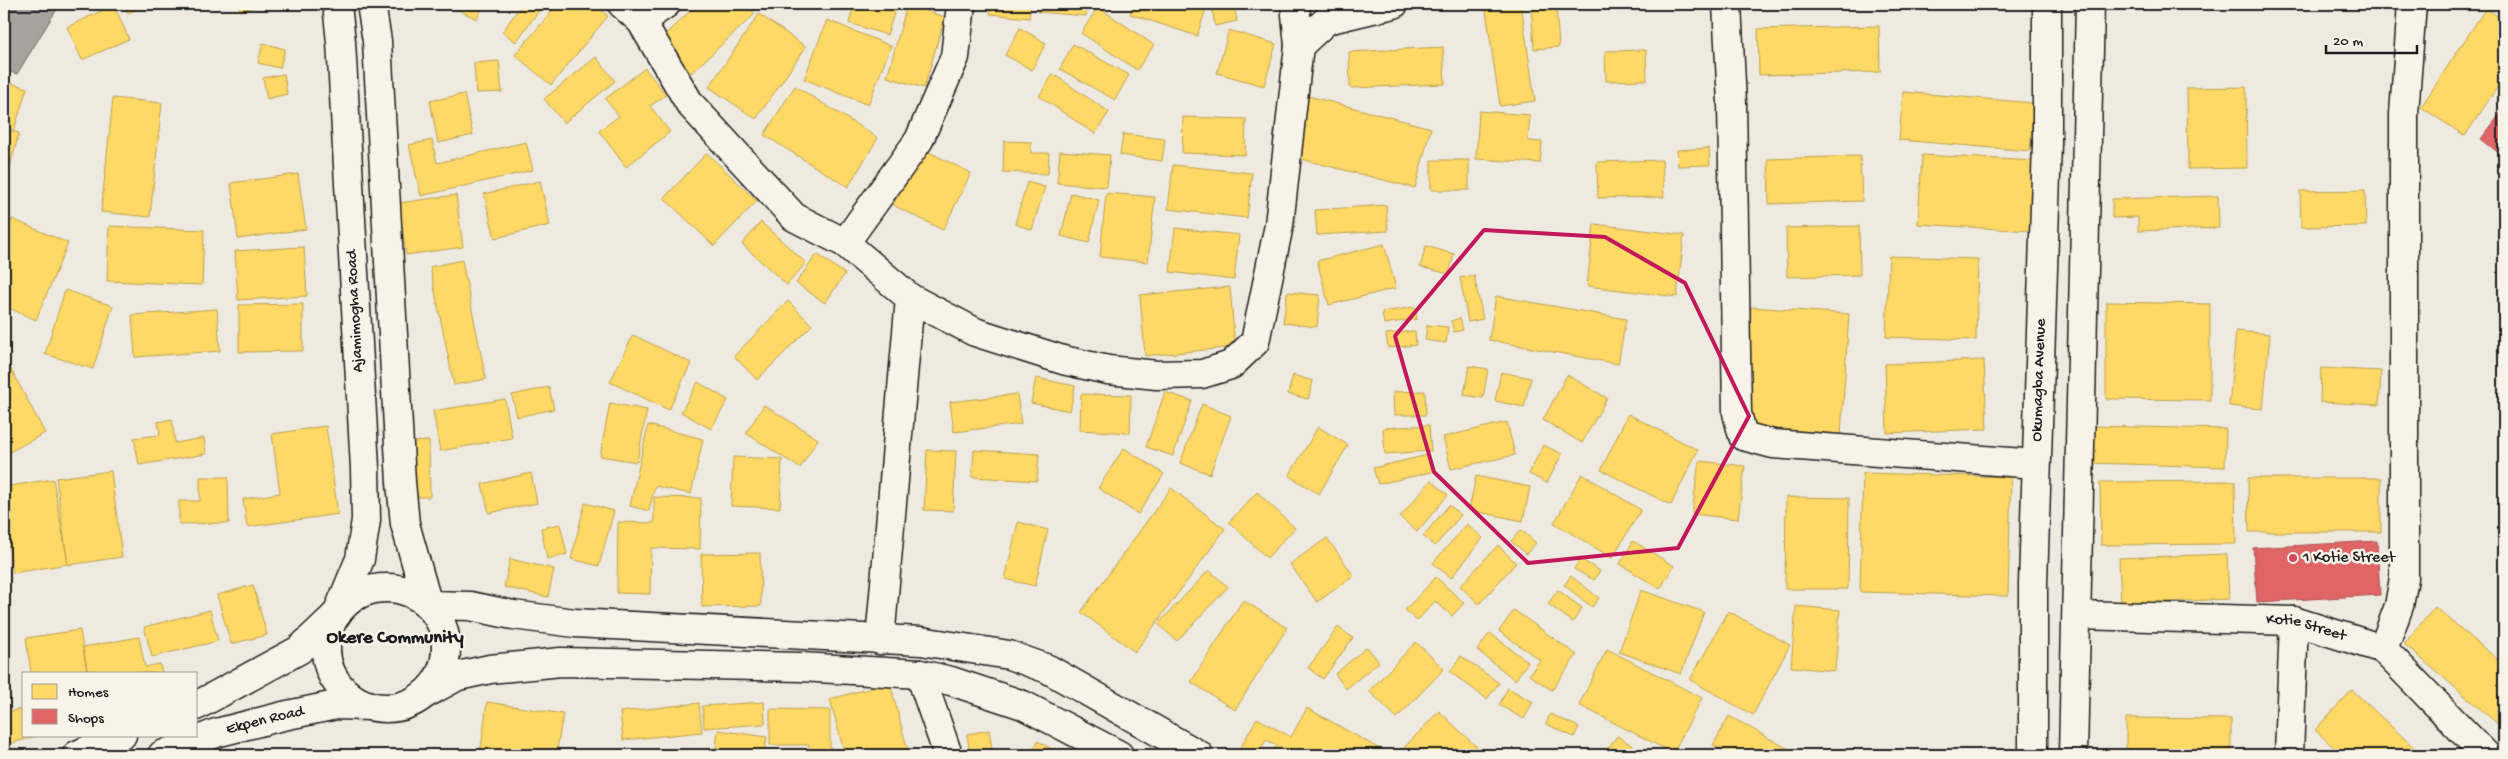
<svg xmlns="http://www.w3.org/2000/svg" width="2508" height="759" viewBox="0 0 2508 759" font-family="'Gochi Hand',sans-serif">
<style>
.water{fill:#a6a39d;stroke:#6f6d69}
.homes{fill:#ffd966;stroke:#bba050}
.shops{fill:#e06666;stroke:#a55050}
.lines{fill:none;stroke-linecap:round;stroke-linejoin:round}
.minor-casing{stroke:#1c1c1c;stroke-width:31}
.major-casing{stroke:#1c1c1c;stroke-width:31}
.minor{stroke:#f7f3e8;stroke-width:28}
.major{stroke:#f7f3e8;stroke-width:28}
.marked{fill:none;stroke:#c2185b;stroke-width:4;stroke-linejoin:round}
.poi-dot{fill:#d1495b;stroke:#f7f3e8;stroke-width:2}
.labels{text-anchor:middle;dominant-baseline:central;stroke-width:5;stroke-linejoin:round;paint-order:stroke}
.street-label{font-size:16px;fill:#1c1c1c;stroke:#f7f3e8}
.poi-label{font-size:16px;fill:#1c1c1c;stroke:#f7f3e8;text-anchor:start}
.quarter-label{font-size:19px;font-weight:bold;fill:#1c1c1c;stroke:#f7f3e8}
</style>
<rect width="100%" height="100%" fill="#eeeae0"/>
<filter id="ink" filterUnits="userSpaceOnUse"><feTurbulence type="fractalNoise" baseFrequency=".02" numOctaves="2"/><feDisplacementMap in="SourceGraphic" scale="10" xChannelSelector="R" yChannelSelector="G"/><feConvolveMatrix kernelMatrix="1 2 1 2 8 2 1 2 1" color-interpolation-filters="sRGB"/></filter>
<g filter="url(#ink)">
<path class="water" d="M4 4H60L17 74 4 70Z"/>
<path class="homes" d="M124 4H147L128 13Z
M239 4H272L240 10Z
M446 4H484L477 19Z
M522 4H544L516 42 502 32Z
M558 4H594L608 16 551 85 515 55Z
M698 4H746L755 14 691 73 660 39Z
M765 4H782L768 10Z
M821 4H848L846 11Z
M854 4H897L887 35 849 23Z
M991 4H1031L1029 18 990 14Z
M1039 4H1087L1086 16 1038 12Z
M1133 4H1191L1206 9 1197 36 1130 14Z
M1211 4H1234L1237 21 1215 26Z
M1485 4H1521L1535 101 1500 106Z
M1531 4H1556L1559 47 1534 49Z
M1759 4H1899V6L1759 9Z
M114 5 129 39 82 60 67 27Z
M907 5 945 17 924 88 887 77Z
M1098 7 1154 45 1137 70 1081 33Z
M2486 8 2504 21V77L2465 136 2421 107Z
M759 14 806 47 756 119 709 87Z
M827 20 891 46 868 105 804 79Z
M1879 26 1880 72 1759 75 1758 29Z
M1020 28 1046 43 1032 70 1005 55Z
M1229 30 1276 44 1264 86 1217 73Z
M263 43 285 49 280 68 258 63Z
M1073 44 1129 75 1115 100 1060 69Z
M1443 47 1445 84 1350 88 1349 52Z
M1646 50 1647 80 1606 81 1605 51Z
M596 57 615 81 564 123 544 99Z
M499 61 502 92 476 93 474 63Z
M645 68 666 95 650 106 670 132 626 167 599 131 619 116 605 99Z
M284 74 287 94 267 99 263 78Z
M1053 74 1109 112 1095 134 1039 96Z
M4 81 27 88 14 130 4 127Z
M795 86 878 138 848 187 764 135Z
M2246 87 2247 168 2188 169 2187 88Z
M1903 92 2034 103 2030 151 1899 140Z
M464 94 473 135 438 143 430 101Z
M1308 96 1431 128 1415 188 1293 157Z
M113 98 162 103 150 217 101 212Z
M1479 111 1530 115 1528 141 1542 142 1540 163 1476 159Z
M1183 117 1246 119 1245 155 1182 153Z
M4 129 19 133 9 171 4 169Z
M1123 134 1165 139 1162 161 1120 155Z
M432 140 437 163 526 142 533 170 421 196 409 145Z
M1004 141 1031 142V153H1049L1048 174 1003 172Z
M921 148 971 173 943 230 893 205Z
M1709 148 1710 165 1678 166 1677 150Z
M1060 151 1110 155 1107 187 1057 183Z
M707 153 757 201 714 246 664 198Z
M1922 155 2036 161 2032 231 1918 224Z
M1860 156 1862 201 1769 204 1768 159Z
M1431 160H1469V190H1431Z
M1662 160 1664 197 1598 198 1597 162Z
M1173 165 1252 173 1247 218 1168 209Z
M298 174 306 229 238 239 231 183Z
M540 181 550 225 495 238 484 194Z
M1027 182 1045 187 1032 230 1015 224Z
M2365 190 2366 226 2301 227 2300 191Z
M1071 193 1099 200 1089 243 1061 236Z
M1106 193 1155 197 1148 262 1100 257Z
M456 195 463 247 406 255 399 203Z
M2218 196 2219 228 2138 231V217L2112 218V199Z
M1386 205 1388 231 1317 235 1315 210Z
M12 219 68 243 36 320 4 306V240Z
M761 222 806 263 787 285 742 244Z
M1594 224 1684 235 1677 297 1587 286Z
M109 226 204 230 202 285 107 281Z
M1859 226 1860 275 1787 277 1786 228Z
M1175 228 1239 235 1234 280 1170 272Z
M1384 244 1396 288 1329 305 1317 261Z
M1426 246 1454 254 1449 274 1420 267Z
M304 247 307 296 238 300 235 251Z
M817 254 845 274 825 303 796 283Z
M1889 256 1978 259 1976 340 1886 337Z
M462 260 486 379 454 385 430 267Z
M1474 275 1483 319 1468 322 1460 278Z
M1230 287 1235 347 1145 356 1140 295Z
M65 290 113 306 93 369 45 354Z
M1287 292 1320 295 1317 327 1283 323Z
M1496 296 1626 319 1618 364 1489 340Z
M788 301 812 325 757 380 734 356Z
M2106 302 2210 304V400L2106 399Z
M303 304V351L239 352V305Z
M1415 307 1417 319 1384 324 1382 312Z
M1751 307 1849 314 1841 434 1743 427Z
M217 309 220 351 135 357 132 315Z
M1460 318 1463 330 1454 332 1451 321Z
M1427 325 1448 327 1446 343 1425 340Z
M1415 331 1416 345 1388 348 1386 334Z
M2236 331 2270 334 2263 409 2229 406Z
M633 335 691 363 669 410 610 382Z
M4 356 45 433 4 455Z
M1984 360 1987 429 1887 433 1885 364Z
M1469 366 1488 369 1483 398 1464 395Z
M2321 368 2381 371 2379 405 2320 402Z
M1501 372 1531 378 1524 407 1495 401Z
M1293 375 1313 381 1308 399 1288 394Z
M1567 375 1607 398 1582 443 1543 420Z
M1036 378 1075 386 1070 411 1031 403Z
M698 382 728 400 711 429 681 412Z
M549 387 554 409 517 417 512 395Z
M1425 391 1426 415H1394L1393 392Z
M1165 392 1192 401 1173 456 1146 447Z
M1017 394 1021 424 954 432 950 402Z
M1081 394 1131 395 1130 433 1080 430Z
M505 399 512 438 440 451 433 411Z
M610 403 647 410 637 462 600 456Z
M1202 404 1231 416 1210 474 1180 463Z
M764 405 818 439 800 468 746 433Z
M1628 414 1698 450 1671 505 1601 470Z
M172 419 175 443 204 438 206 454 139 465 134 438 160 435 158 422Z
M1507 422 1515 455 1451 469 1443 437Z
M648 425 703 439 691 494 655 486 649 511 630 506Z
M1429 425 1431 451 1385 454 1383 428Z
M326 426 338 514 247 527 243 499 280 493 272 434Z
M2091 426 2226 429 2225 467 2090 463Z
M1318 427 1348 445 1319 494 1289 476Z
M429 441 430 497H412L410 442Z
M1543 445 1562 454 1547 483 1529 474Z
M1124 448 1164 474 1138 514 1098 488Z
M927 450 956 451 953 511 924 510Z
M974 450 1039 454 1037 481 972 477Z
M1428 455 1432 472 1378 484 1373 468Z
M733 457 782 459 780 508 731 506Z
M1699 461 1745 466 1738 519 1692 514Z
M111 471 122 557 68 565 56 478Z
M531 473 537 503 489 513 482 484Z
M1863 473 2011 477 2008 596 1860 592Z
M1582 474 1641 510 1612 558 1554 523Z
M1476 476 1530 487 1523 521 1469 510Z
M200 477H228L229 523 179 524V501H200Z
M2248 478H2381V532H2249Z
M53 479 68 564 13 573 4 518V487Z
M1431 480 1448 495 1417 532 1400 517Z
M2235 481 2236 544 2101 545 2100 482Z
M1171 488 1225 529 1135 652 1081 612Z
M1257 492 1295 528 1267 558 1229 522Z
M654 497 701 498 700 549 651 548 650 594 617 593 618 522 654 523Z
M1786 497 1849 498 1848 589H1785Z
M585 503 614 511 599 566 571 559Z
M1449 505 1461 515 1435 546 1423 536Z
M1018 522 1048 530 1035 586 1005 579Z
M560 524 567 554 547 559 541 528Z
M1467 524 1483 538 1451 578 1433 563Z
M1521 530 1536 543 1526 554 1511 541Z
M1327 538 1354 576 1317 602 1290 564Z
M1633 541 1674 566 1660 589 1620 564Z
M1498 545 1516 563 1479 604 1460 586Z
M760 553 761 606 702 607 701 554Z
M2227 554 2229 599 2121 604 2119 558Z
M510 559 554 569 548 597 504 587Z
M1580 559 1600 571 1594 580 1574 569Z
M1209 570 1228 587 1177 641 1158 624Z
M1571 576 1599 598 1592 607 1564 585Z
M1436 577 1464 603 1452 616 1435 601 1417 621 1405 610Z
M253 585 267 635 231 644 217 595Z
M1558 590 1582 608 1573 622 1548 604Z
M1641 590 1704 612 1681 674 1619 652Z
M1243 600 1287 628 1235 710 1191 682Z
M1796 606 1840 610 1835 671 1791 667Z
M2435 607 2504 665V729L2404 644Z
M210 610 218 641 152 657 144 627Z
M1514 610 1577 655 1552 690 1529 675 1540 660 1499 631Z
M1728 611 1790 645 1753 715 1690 680Z
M1338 627 1353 638 1323 679 1308 668Z
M80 630 87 673H31L26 638Z
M1490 633 1528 662 1515 680 1477 650Z
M139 637 145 667 160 664 162 673H88L83 647Z
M1416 642 1444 669 1397 718 1369 691Z
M1367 647 1379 662 1346 689 1335 674Z
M1607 649 1702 698 1673 753 1579 705Z
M1461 656 1499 683 1487 699 1450 672Z
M890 683 909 755H845L830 699Z
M1508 688 1533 702 1524 719 1499 705Z
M2352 690 2418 751 2415 755H2342L2315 730Z
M487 702 563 714 556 755H480Z
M764 702 765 724 704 728 702 706Z
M699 703 702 732 623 740 620 712Z
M24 708V735H40L9 744 4 724V713Z
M1307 708 1387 753 1386 755H1271L1277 745 1266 740 1258 755H1244L1238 752 1257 718 1291 737Z
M770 709 830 710V755H809V745H770Z
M1439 711 1485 755H1406L1401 751Z
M1550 714 1579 727 1574 737 1546 724Z
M1729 716 1792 751 1789 755H1731L1713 745Z
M2126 718 2231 719V755H2126Z
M718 730 767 737 764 755H715Z
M989 730 993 755H970L967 734Z
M1617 736 1647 755H1604Z
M1038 741 1062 755H1030Z
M575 750 602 752V755H575Z
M771 752 801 754 800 755H771Z"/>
<path class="shops" d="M2504 109V157L2481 139Z
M2377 541 2380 595 2257 602 2253 548Z"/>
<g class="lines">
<defs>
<g id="minor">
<path d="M622 4 641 21 690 104 794 217 845 243 910 298 975 332 1063 360 1108 370 1157 375 1202 374 1231 365 1255 342 1279 225 1299 46 1295 4"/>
<path d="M1727 4 1732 103 1737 413 1743 436 1773 444 2036 464"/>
<path d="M641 21 666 4"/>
<path d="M1299 46 1327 20 1394 4"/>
<path d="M845 243 919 140 955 57 961 4"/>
<path id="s1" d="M2078 615 2294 621 2383 649 2486 755"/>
<path d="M880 640 910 298"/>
<path d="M2383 649 2399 606 2404 578V114L2412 4"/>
<path d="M920 674 948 755"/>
<path d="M2289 755 2294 621"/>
</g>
<g id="major">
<path d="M371 4 377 41 401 482 405 524 428 605 470 606 513 615 575 623 921 641 1009 655 1048 669 1199 755"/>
<circle cx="386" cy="648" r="60"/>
<path d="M423 695 458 676 490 669 561 662 801 667 920 674 951 681 1023 705 1119 755"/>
<path d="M196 706 299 650 337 614 360 559 366 520 365 468 341 42 337 4"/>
<path d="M77 755 122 735"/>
<path id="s2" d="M162 755 216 733 283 716 336 705 371 706"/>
<path id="s3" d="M2033 755V583L2047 143V4"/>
<path d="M2073 755 2090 4"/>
</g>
</defs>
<use href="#minor" class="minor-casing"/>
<use href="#major" class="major-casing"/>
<use href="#minor" class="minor"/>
<use href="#major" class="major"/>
</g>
</g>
<path class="marked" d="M1484 230 1605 237 1685 283 1749 416 1678 548 1528 563 1434 472 1395 336Z"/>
<circle class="poi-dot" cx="2293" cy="558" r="5"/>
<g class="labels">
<g class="street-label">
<text transform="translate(356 311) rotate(-93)">Ajamimogha Road</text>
<text stroke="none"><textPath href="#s3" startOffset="375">Okumagba Avenue</textPath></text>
<text stroke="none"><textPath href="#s1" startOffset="229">Kotie Street</textPath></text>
<text stroke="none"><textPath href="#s2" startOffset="109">Ekpen Road</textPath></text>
</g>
<g class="poi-label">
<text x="2303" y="558">1 Kotie Street</text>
</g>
<g class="quarter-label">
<text x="395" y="638">Okere Community</text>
</g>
</g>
<rect width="2508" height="759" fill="none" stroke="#f7f3e8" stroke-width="20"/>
<rect x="10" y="10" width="2488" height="739" fill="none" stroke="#1c1c1c" stroke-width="2" filter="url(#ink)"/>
<rect x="22" y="672" width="175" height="65" fill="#f7f3e8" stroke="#9f9d96"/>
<rect x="32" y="684" width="25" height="15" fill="#ffd966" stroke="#9f9d96"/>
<text x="68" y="696" font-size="15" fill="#1c1c1c">Homes</text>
<rect x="32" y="709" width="25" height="15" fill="#e06666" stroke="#9f9d96"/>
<text x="68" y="722" font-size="15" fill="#1c1c1c">Shops</text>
<path d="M2326 45v8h91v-8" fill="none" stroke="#1c1c1c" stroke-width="2.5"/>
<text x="2333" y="45" font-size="15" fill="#1c1c1c" stroke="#f7f3e8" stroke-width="4" paint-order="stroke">20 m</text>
</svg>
